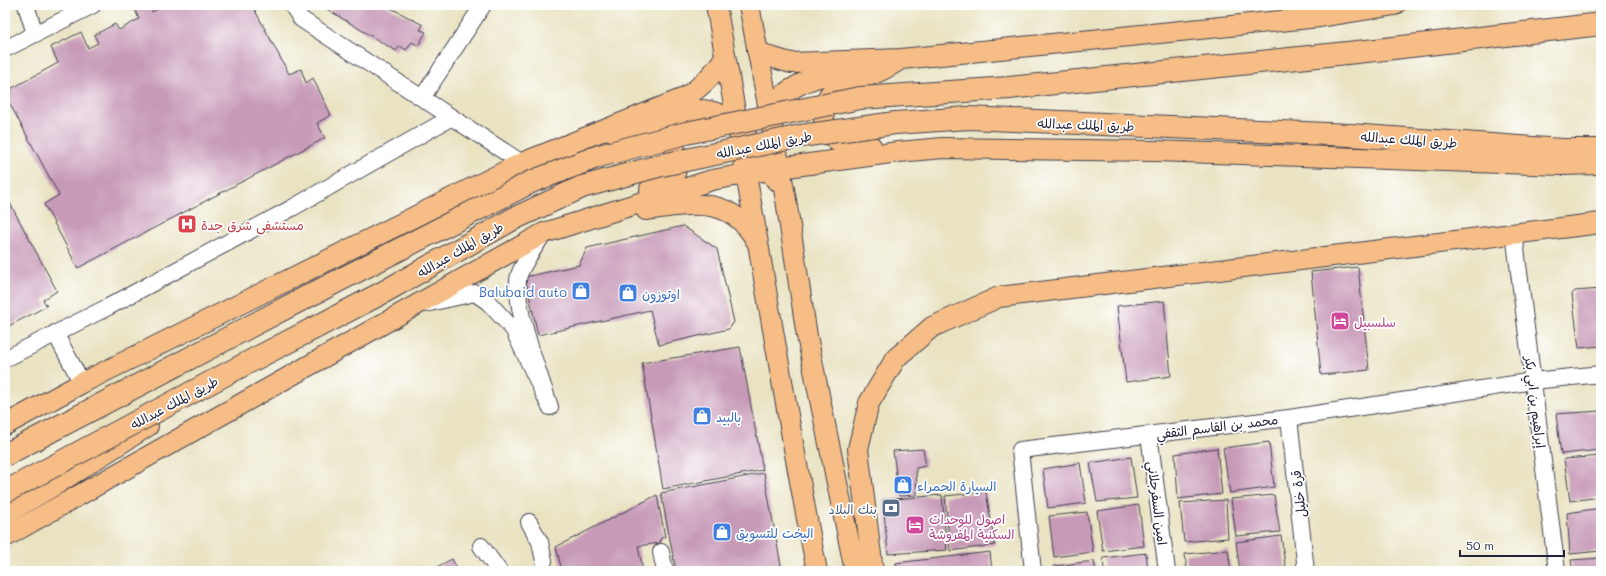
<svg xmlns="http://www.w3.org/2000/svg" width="1606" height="576" viewBox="0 0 1606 576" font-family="Mali,'Playpen Sans Arabic',sans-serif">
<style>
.building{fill:#c79ab7}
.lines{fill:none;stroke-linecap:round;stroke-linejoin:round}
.minor-casing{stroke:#403f4f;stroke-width:18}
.major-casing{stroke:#403f4f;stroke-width:22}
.highway-casing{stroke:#403f4f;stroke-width:24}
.minor{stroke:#fff;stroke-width:16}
.major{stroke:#f6be86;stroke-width:20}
.highway{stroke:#f6be86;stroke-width:22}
.highway-bridge-casing{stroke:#403f4f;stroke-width:24;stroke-linecap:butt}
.highway-bridge{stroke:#f6be86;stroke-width:22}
.labels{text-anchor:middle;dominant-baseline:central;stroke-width:3.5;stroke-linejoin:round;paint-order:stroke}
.street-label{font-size:13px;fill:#22223b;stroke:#fff}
.health-label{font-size:13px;fill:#be3a42;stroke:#fff;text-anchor:start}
.shop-label{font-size:13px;fill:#366cbe;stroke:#fff;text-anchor:start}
.hotel-label{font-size:13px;fill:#b23c85;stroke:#fff;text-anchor:start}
.service-label{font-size:13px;fill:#4e5e75;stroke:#fff;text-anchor:end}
</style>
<rect width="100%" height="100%" fill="#fff"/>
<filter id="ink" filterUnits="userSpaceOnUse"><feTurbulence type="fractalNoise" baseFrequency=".025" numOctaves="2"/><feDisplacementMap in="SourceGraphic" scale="8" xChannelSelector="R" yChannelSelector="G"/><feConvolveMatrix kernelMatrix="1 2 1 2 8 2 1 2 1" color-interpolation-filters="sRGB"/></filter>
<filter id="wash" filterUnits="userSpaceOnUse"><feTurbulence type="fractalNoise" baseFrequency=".012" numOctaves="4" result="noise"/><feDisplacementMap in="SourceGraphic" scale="16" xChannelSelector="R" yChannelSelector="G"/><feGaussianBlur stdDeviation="0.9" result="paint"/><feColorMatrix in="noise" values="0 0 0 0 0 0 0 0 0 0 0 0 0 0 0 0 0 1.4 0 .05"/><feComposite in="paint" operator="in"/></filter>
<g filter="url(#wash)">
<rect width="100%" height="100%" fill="#e9e3c2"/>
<g id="blocks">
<path class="building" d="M133 5H149L152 12 165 5H252L289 74 301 69 306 83 313 78 331 115 317 123 325 138 78 268 44 204 59 195 5 95V92L58 63 51 47 81 32 88 48 98 43 94 35 115 24 119 30 139 19Z
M320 5H385L423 25 420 30 426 32 418 46 412 42 406 50 400 46 396 51Z
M5 194 57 291 43 300 47 306 5 328Z
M683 226 717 249 734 322 729 329 659 345 650 310 538 335 525 277 579 265 587 248Z
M1358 267 1369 370 1321 375 1311 272Z
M1601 289V346L1579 348 1572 294 1575 291Z
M1164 301 1171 376 1126 382 1117 306Z
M740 347 763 470 663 489 642 363Z
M1600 411 1601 450 1561 454 1556 414Z
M1269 442 1274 487 1230 493 1223 448Z
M1217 448 1222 494 1178 499 1175 454Z
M923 449 926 466 916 468 917 495 899 496 893 451Z
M1601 456V497L1570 501 1564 459Z
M1131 457 1137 498 1097 502 1090 463Z
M1080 463 1086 503 1048 508 1043 469Z
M764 473 782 571H676L661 493Z
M986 492 995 545 950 551 945 496Z
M657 495 665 537 661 538 660 543 638 546 643 571H562L556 547Z
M942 495 947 550 888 554 883 500Z
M1274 495 1280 532 1236 536 1231 499Z
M1226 500 1228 538 1184 542 1180 503Z
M1139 505 1144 546 1103 551 1097 511Z
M1601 508V551L1570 554 1567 513Z
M1087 512 1093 552 1054 557 1049 516Z
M1281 536 1286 571H1240L1236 542Z
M1228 550 1231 571H1187L1185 554Z
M990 552 992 571H897L896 563Z
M1146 553 1148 571H1104L1103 558Z
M1601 558V571H1573L1571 560Z
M452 559 458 571H429Z
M1094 561 1096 571H1054V566Z"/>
</g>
</g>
<g filter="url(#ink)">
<use href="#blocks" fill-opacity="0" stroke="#403f4f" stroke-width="1"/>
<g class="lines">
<defs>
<path id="minor" d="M26 5 35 34
M292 5 301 19 422 98
M483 5 422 98 522 163
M5 49 93 5
M1514 233 1557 571
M425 304 475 293 488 302 513 329 550 407C541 378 511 302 519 275 523 263 537 244 544 233
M55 333 82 383
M5 359 108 307 292 208 452 117
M1289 418 1306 571
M1149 435 1167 571
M529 522 540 542 544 561
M481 546 499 571
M661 552 665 571
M1033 571 1020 450 1289 418 1533 381 1601 374"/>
<path id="major" d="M716 5C751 194 780 383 817 571
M749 5 786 200 807 336 855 571
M757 50 767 56 791 63 901 59 1320 17 1395 5
M764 116C783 86 813 77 846 70
M661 118C673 115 685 111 698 110 738 109 756 152 776 180
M614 132C627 131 644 128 657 131 679 138 686 173 664 185 660 187 654 188 650 189
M872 147C851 145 836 150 826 126 823 120 823 112 825 105 831 81 854 81 873 74 882 71 890 66 898 61
M646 210C692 204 730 194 757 242
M5 425 82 383 522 163 684 98C702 87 714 74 725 57
M5 514 55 485 148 426
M5 537 544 233 712 180 780 168 898 152 943 148 1155 151 1561 165 1601 164
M873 571 858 449 869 403 896 358 932 327 999 297 1601 223"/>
<path id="highway" d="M1376 50 1601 24
M1350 135 1562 150H1601"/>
</defs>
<use href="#minor" class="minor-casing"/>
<use href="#major" class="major-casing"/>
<use href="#highway" class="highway-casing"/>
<use href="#minor" class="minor"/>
<use href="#major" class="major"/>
<use href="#highway" class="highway"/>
<defs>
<path id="highway-bridge" d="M5 455 291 305 531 182 599 156 686 133 860 98 1009 88 1376 50
M5 492 247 363 382 293 513 219 582 187 662 165 801 136 895 123 969 118 1350 135"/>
</defs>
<use href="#highway-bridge" class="highway-bridge-casing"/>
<use href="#highway-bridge" class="highway-bridge"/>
</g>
</g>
<defs>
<symbol id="hospital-square" viewBox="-11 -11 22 22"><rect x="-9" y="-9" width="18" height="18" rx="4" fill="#e0444e" stroke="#fff"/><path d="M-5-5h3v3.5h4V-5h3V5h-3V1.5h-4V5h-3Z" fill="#fff"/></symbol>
<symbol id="shop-square" viewBox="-11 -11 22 22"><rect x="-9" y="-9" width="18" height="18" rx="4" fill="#3f7fe0" stroke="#fff"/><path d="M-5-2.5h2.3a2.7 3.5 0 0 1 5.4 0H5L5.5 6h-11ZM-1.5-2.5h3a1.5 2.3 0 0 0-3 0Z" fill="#fff"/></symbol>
<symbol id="hotel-square" viewBox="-11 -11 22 22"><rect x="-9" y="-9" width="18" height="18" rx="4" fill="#d1479c" stroke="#fff"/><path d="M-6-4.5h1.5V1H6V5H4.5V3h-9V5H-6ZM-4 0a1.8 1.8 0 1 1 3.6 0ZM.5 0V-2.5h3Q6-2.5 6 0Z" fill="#fff"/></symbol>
<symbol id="bank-square" viewBox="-11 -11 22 22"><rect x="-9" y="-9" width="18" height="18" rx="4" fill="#5c6f8a" stroke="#fff"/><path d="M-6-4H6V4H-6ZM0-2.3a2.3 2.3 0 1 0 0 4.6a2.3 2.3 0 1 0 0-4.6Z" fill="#fff"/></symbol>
</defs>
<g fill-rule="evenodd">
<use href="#hospital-square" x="176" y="213" width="22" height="22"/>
<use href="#shop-square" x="570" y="280" width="22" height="22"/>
<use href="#shop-square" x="617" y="282" width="22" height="22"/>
<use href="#hotel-square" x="1329" y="310" width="22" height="22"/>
<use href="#shop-square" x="691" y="405" width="22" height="22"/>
<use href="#shop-square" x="892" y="474" width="22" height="22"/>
<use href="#bank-square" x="880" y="497" width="22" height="22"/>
<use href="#hotel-square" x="904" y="514" width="22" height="22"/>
<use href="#shop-square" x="711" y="521" width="22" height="22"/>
</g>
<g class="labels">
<g class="street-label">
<text transform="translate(1086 124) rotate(2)">طريق الملك عبدالله</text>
<text transform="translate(1409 139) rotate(4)">طريق الملك عبدالله</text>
<text transform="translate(764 144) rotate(-11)">طريق الملك عبدالله</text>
<text transform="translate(460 249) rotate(-30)">طريق الملك عبدالله</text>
<text transform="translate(174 402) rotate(-28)">طريق الملك عبدالله</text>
<text transform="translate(1536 402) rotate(83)">إبراهيم بن ابي بكر</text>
<text transform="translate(1217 426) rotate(-7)">محمد بن القاسم الثقفي</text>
<text transform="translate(1298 494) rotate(-97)">قرة خليل</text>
<text transform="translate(1158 503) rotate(83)">امين السفرجلاني</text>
</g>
<g class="health-label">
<text x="201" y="224">مستشفى شرق جدة</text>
</g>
<g class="shop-label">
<text x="567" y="291" text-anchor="end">Balubaid auto</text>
<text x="642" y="293">اوتوزون</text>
<text x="716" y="416">بالبيد</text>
<text x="917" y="485">السيارة الحمراء</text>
<text x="736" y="532">اليخت للتسويق</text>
</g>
<g class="hotel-label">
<text x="1354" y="321">سلسبيل</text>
<text x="929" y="518">اصول للوحدات<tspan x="929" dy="15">السكنية المفروشة</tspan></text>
</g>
<g class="service-label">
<text x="877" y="508">بنك البلاد</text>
</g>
</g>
<rect width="1606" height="576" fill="none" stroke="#fff" stroke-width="20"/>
<path d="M1460 550v6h104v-6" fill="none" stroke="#22223b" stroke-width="2"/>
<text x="1466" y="550" font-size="12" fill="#22223b" stroke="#ffffff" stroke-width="3" paint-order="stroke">50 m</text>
</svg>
